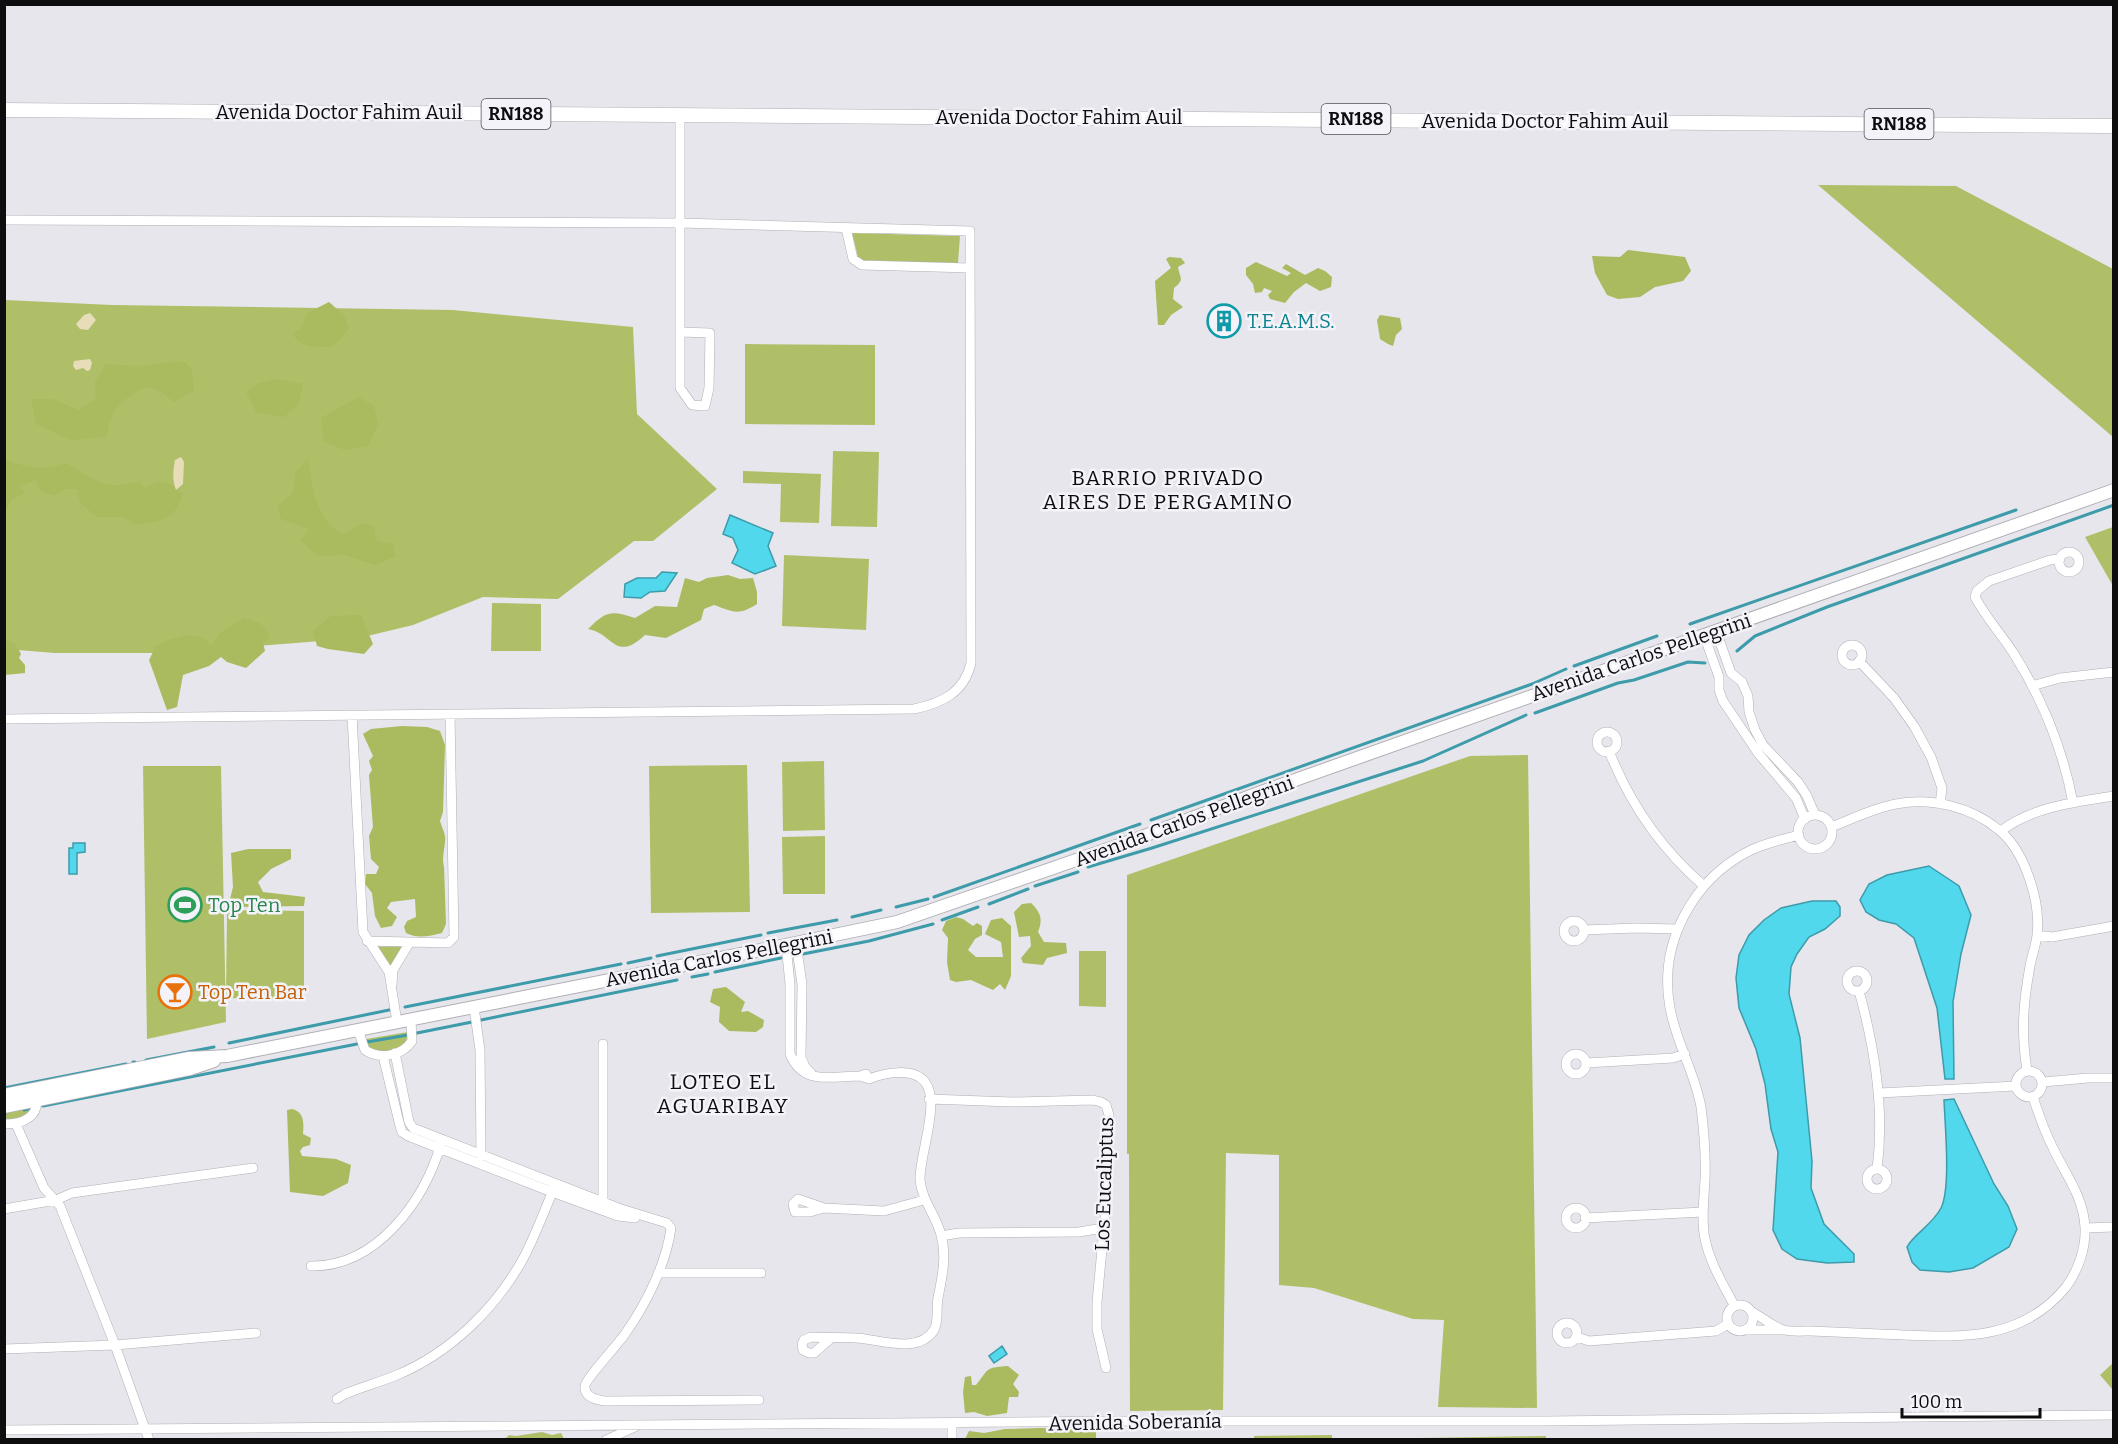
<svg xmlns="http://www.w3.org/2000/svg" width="2118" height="1444" viewBox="0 0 2118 1444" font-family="Bitter,serif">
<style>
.green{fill:#afbf68}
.forest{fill:#a9ba5f}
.sand{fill:#e7ddb8}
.water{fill:#52d8ed;stroke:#3d9baa;stroke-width:1.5}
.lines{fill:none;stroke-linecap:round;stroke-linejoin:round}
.stream{stroke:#3d9baa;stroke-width:3}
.minor-casing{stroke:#b0afb5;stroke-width:10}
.major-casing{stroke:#b0afb5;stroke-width:14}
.highway-casing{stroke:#b0afb5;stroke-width:15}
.minor{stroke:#fff;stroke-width:9}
.major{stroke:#fff;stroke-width:12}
.highway{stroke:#fff;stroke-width:14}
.labels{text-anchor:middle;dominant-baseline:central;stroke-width:5;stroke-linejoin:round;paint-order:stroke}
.shield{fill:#f3f3f9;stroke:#525255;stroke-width:1.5}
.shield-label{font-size:18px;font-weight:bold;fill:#0d0d0f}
.street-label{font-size:20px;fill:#0d0d0f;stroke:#f3f3f9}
.culture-label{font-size:20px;fill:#0d838f;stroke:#f3f3f9;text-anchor:start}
.leisure-label{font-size:20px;fill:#27864d;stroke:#f3f3f9;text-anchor:start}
.food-label{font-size:20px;fill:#c56008;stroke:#f3f3f9;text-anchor:start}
.neighbourhood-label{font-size:21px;letter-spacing:1.5px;fill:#0d0d0f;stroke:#f3f3f9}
</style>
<rect width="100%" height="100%" fill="#e6e6ec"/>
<path class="green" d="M1818 185 1956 186 2113 269V437Z
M852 233 960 236 958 263 864 261 858 257Z
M5 300 112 305 453 310 633 327 637 414 717 489 653 541H634L558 599 483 597 413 625 359 638 169 653H55L5 649Z
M745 344 875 345V425L745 424Z
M833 451 879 452 877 527 831 526Z
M743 471 821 474 819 523 780 522 781 484 743 483Z
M2113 527H2114L2113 586 2085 537Z
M784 555 869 559 866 630 782 626Z
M492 603 541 604V651H491Z
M1528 755 1537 1408 1438 1407 1444 1320 1413 1319 1314 1288 1279 1285V1155L1226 1153 1223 1410 1130 1411 1129 1154H1127V875L1470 756Z
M824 761 825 830 783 831 782 762Z
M747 765 750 912 651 913 649 766Z
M143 766H221L226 1022 147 1039Z
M825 836V894H783L782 837Z
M227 910 304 911V999L226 998Z
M402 946 390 969 375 947Z
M1079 951H1106V1007L1079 1006Z
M408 1032 406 1043C394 1052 384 1054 369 1049L366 1039Z
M32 1107V1110L25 1116 5 1121 4 1111Z
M2113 1363V1390L2100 1375Z
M542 1432 552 1435 561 1433 564 1439H505L509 1435 516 1436Z
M1332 1435V1439L1254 1440V1436Z
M1546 1436V1440H1420V1438Z
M642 1438 934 1439H637Z"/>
<path class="forest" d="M1628 250 1685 257 1691 271 1683 281 1655 287 1640 297 1618 299 1607 295 1595 273 1592 256 1620 257Z
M1169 257 1181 258 1185 263 1178 267C1180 279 1185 279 1174 288L1173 299 1183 307 1171 315 1164 325H1158L1155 281 1171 268 1166 259Z
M1256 262 1287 276 1291 273 1282 268 1286 264 1305 275 1318 268 1325 271 1332 277 1331 287 1320 291 1306 283 1294 292 1285 303 1270 299 1268 295 1272 291 1264 288 1262 292 1255 293 1253 284 1246 275V268Z
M329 302 344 315 349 329 334 346C316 348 304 349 292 334L302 327 307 313Z
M1380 315 1400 318 1402 329 1396 335 1393 346 1388 344 1380 339 1377 320Z
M183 361 192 369 194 391 174 402 158 390 145 387C120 402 111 407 107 437L70 440 36 424 31 399H52L79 410 96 398 95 382 106 364 138 366Z
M276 379 303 384 299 403 284 417 256 412 246 392 257 384Z
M359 397 374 406 378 424 368 446 345 450 324 442 321 418Z
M4 459C28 468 42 471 66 463 94 479 106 492 139 481L145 488C162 476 168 483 183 494 174 522 162 520 136 525L124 517H97L80 503 77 489H65L54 496 39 490 36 480 20 486 25 494 12 499 7 509H5Z
M308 459C312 484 316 524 344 534L363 523 374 527 377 541 393 544 396 556 375 565 344 555 319 556 301 541 309 529 281 519 277 506 292 494 296 471Z
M728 575 740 579 753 578 757 592V604C738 616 734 612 714 605L704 609 701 620 666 638 645 635C615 663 613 633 588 629 606 611 611 610 635 618L655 606 677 607 685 578 699 582 707 578Z
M361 615 373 644 364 654 328 649 317 646 313 631 331 616Z
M244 618C256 621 268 625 270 638L263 643 265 651 246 668 227 662 221 657 209 666 183 675 177 707 167 710 149 660 156 646 169 640 188 635 204 638 211 645 220 633Z
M5 639 16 645 21 654 19 658 25 665V673L5 675Z
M402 726 427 727 440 731 445 745 443 812 440 821C441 825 444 831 445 836 446 847 441 857 444 867L446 924 442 933C429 936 418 939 406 933L404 927 407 921 416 917 415 899 391 902 387 908 397 917 392 926 381 928 375 916 372 893 365 884 366 874H376L379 867 371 859 369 836 373 827 369 775 372 770 369 761 373 756 363 734 371 729Z
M248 849H291V859L271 869 258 882 263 892 305 897 304 906 228 907 233 887 231 853Z
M1031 903C1041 913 1043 919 1038 932L1044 942 1066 943 1067 953 1047 958 1043 965 1023 963 1021 958 1031 946 1030 936 1019 937 1014 912 1022 904Z
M956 917 963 919 973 926 977 923 982 926V935L975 939 968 950 976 957H1003L1001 942 985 934 991 920 1002 918 1011 926V976L1005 990 1000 984 993 990 971 980 956 982 950 980 947 962 948 938 942 930 946 921Z
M726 987 745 1002 741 1012 748 1011 764 1020 763 1027 756 1032 729 1031 719 1022 720 1007 710 1002 713 989Z
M292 1109C304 1112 304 1122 303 1134L311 1138 310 1145 303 1147 300 1151 302 1156 336 1159 351 1165 348 1183 323 1196 290 1192 287 1110Z
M1008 1366 1019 1375 1013 1384 1019 1392 1018 1397H1009L1007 1413 987 1416 974 1412 965 1413 963 1392 965 1377 971 1376 972 1385H976C990 1368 984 1368 1008 1366Z
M1040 1428 1094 1430 1096 1431V1439H965L969 1431 984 1433 1005 1429Z"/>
<path class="sand" d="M90 313 96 320 88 330 80 329 76 324 84 315Z
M90 359 92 363 90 370 87 371 83 368 76 370 73 366 74 361Z
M181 457 184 462 183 484 176 490C172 479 173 471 175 460Z"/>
<path class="water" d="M730 515 773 533 768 546 776 566 755 574 732 563 738 550 733 538 723 534Z
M662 572 677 573 665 591 650 592 641 598 624 597 625 584 637 578H656Z
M73 843H85V852L77 853V874H69V848H73Z
M1929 866 1959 886 1971 915 1961 954 1953 1002 1954 1079H1945L1937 1008 1914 938 1896 924 1879 920 1866 912 1860 900 1869 884 1887 875Z
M1812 901H1836L1840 907V916L1825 929 1809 937 1797 954 1791 967 1789 994 1800 1038 1812 1161 1811 1188 1824 1224 1854 1254V1262L1827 1263 1797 1259 1782 1249 1773 1230 1778 1152 1771 1129 1765 1084 1756 1049 1739 1008 1736 978 1739 955 1749 935 1764 920 1781 908Z
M1954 1099 1994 1184 2008 1206 2017 1229 2009 1247 1973 1268 1949 1272 1920 1270 1912 1262 1907 1247C1913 1235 1933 1224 1941 1208 1951 1188 1945 1125 1944 1100Z
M1002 1346 1007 1354 994 1363 989 1356Z"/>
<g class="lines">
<path class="stream" d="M1690 624 2016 510
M1737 651 1755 636 1827 607 2114 505
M1574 666 1657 636
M1535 713 1618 683 1634 680 1688 662 1705 663
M1151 820 1532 684 1566 669
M1088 867 1152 848 1423 761 1526 715
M1035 886 1078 872
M934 897 1140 824
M989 904 1028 889
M896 907 928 899
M852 917 881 910
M942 920 978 907
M768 933 837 920
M803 954 869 941 933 924
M657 956 761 935
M628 963 651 958
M715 972 781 958
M692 977 708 974
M405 1007 621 964
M481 1020 677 980
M417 1033 472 1022
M367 1042 408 1035
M229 1043 389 1010
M146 1060 214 1047
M133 1062H135
M4 1088 126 1064
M43 1106 357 1044
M24 1110 33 1108
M4 1114H5"/>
<defs>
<path id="minor" d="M680 115V388L692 405 705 406 709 388 710 333 680 332
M4 220 680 223 970 231 971 663C964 693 942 703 914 709L4 719
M846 228 853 259 862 265 970 268
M2059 562a10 10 0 1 1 20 0a10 10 0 1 1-20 0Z
M2060 559 2050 560 1989 581 1977 591 1975 597C1986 618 2002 635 2014 654 2043 700 2063 750 2073 803
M1716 631 1731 673 1742 682 1748 696 1749 712 1755 730 1763 745 1798 782 1807 796 1815 815
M1704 635 1719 677V690L1723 701 1758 753 1796 798 1805 819
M1842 655a10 10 0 1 1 20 0a10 10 0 1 1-20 0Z
M1859 661 1894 698 1914 726 1931 757 1942 788 1940 804
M2032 686 2060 678 2114 672
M352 715 363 932 389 972 397 1022
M1597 742a10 10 0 1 1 20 0a10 10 0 1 1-20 0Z
M1609 751C1630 804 1661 849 1704 886
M1798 832a17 17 0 1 1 34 0a17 17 0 1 1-34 0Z
M1831 827C1852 819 1874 808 1896 804 1931 797 1972 807 1999 830 2025 851 2041 902 2037 935 2036 945 2032 955 2030 966 2023 1004 2021 1032 2027 1071
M2001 831C2032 807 2075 802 2114 796
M1564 931a10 10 0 1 1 20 0a10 10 0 1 1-20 0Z
M1584 930 1636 928 1677 929
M2037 935 2052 937 2114 926
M367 941 410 942
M796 943 802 984 801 1057 805 1067 811 1073
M786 945 790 984V1054C803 1086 831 1076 860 1076L866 1074
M1847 981a10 10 0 1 1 20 0a10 10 0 1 1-20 0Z
M392 985 393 970 410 942 448 943 454 937 450 714
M1859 991C1875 1049 1885 1109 1877 1169
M474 1007 480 1050 481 1157
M358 1030 365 1050C380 1060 402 1056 412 1041L411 1020
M603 1044V1201
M395 1053 409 1122 413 1128 621 1209 667 1223 671 1228C666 1265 646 1304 625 1334 619 1343 585 1380 585 1386 584 1397 597 1400 605 1401L759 1400
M1566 1064a10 10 0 1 1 20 0a10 10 0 1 1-20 0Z
M383 1056 400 1126 402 1132 408 1136 552 1192 618 1216 635 1218
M1586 1063 1673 1058 1685 1054
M2016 1084a13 13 0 1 1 26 0a13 13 0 1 1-26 0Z
M2043 1082 2088 1078H2114
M1879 1093 2016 1086
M929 1099 1012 1102 1093 1100 1101 1102 1106 1105 1109 1115 1106 1207 1097 1302V1329L1106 1368
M4 1124C23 1124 40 1117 36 1096
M16 1124 44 1188 60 1206 115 1345 149 1440
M1867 1179a10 10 0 1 1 20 0a10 10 0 1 1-20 0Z
M824 1208 810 1212H795L793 1204 798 1199 824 1208 884 1211 924 1200
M1566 1218a10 10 0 1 1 20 0a10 10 0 1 1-20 0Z
M4 1209 56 1200 72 1193 253 1168
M1585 1218 1703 1212
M2085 1228 2114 1227
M941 1236 959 1233 1079 1232 1103 1228
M311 1266C377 1267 424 1201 441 1144
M658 1273H761
M1727 1318a13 13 0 1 1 26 0a13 13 0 1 1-26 0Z
M1734 1305C1723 1284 1710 1263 1705 1239 1701 1220 1704 1199 1705 1180 1706 1156 1704 1131 1701 1107 1695 1073 1676 1042 1670 1008 1658 943 1693 879 1751 850 1766 843 1783 839 1799 835
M1752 1312C1762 1317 1773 1327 1784 1330 1792 1332 1803 1331 1811 1331 1834 1332 1857 1333 1880 1334 1948 1336 2017 1347 2066 1287 2078 1271 2086 1248 2085 1228 2084 1197 2065 1174 2053 1148 2044 1131 2039 1115 2033 1097
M1557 1333a10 10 0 1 1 20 0a10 10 0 1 1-20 0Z
M1744 1330H1784
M1577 1337 1589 1341 1716 1331 1728 1324
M830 1339 814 1353H809L803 1350 802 1344 804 1340 811 1337C826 1338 841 1337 856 1338 879 1339 918 1355 934 1330 939 1322 936 1308 938 1298 942 1278 947 1256 941 1235 936 1215 922 1201 920 1180 919 1156 941 1102 925 1082 913 1067 884 1073 869 1079L860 1076
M4 1349 115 1345 256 1333
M337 1399 345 1394C362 1387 380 1382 397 1375 450 1353 495 1309 523 1259 535 1236 544 1212 554 1188
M952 1424V1440
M4 1430 1131 1421H1546L2114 1415
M606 1440 637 1426"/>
<path id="major" d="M4 1095 189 1058 227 1056 786 945 897 922 1128 842 1261 792 2114 490
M4 1107 190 1069 214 1061"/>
<path id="highway" d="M4 110 2114 126"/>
</defs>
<use href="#minor" class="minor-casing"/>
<use href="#major" class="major-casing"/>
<use href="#highway" class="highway-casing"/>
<use href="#minor" class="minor"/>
<use href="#major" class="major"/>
<use href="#highway" class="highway"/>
</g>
<defs>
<symbol id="building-ring" viewBox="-11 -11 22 22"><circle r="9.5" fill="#f3f3f9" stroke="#0f9aa8" stroke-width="1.5"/><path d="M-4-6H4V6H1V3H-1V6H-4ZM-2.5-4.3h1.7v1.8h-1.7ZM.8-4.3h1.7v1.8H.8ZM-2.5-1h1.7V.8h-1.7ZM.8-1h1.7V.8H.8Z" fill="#0f9aa8"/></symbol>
<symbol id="stadium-ring" viewBox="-11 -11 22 22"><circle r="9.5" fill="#f3f3f9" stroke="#2e9e5b" stroke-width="1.5"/><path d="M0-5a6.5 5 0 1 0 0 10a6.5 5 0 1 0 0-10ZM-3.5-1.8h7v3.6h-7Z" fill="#2e9e5b"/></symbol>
<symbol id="bar-ring" viewBox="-11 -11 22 22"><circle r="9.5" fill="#f3f3f9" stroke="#e8710a" stroke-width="1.5"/><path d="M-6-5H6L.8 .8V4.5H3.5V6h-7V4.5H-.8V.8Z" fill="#e8710a"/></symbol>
</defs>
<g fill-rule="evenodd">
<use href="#building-ring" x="1205" y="302" width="38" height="38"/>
<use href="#stadium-ring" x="166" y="886" width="38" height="38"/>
<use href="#bar-ring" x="156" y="973" width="38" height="38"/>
</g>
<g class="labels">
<g class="shield">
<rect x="481.5" y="99" width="69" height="30" rx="4.5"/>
<rect x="1321.5" y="104" width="69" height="30" rx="4.5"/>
<rect x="1864.5" y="109" width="69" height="30" rx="4.5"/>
</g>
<g class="shield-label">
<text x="516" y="114">RN188</text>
<text x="1356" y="119">RN188</text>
<text x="1899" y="124">RN188</text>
</g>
<g class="street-label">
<text x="339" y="112">Avenida Doctor Fahim Auil</text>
<text x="1059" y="117">Avenida Doctor Fahim Auil</text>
<text x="1545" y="121">Avenida Doctor Fahim Auil</text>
<text transform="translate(1641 657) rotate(-19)">Avenida Carlos Pellegrini</text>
<text transform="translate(1184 821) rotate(-20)">Avenida Carlos Pellegrini</text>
<text transform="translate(719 958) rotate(-11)">Avenida Carlos Pellegrini</text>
<text transform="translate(1104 1184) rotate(-88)">Los Eucaliptus</text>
<text transform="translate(1135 1422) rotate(-1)">Avenida Soberanía</text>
</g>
<g class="culture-label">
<text x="1247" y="321">T.E.A.M.S.</text>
</g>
<g class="leisure-label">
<text x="208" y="905">Top Ten</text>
</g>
<g class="food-label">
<text x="198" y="992">Top Ten Bar</text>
</g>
<g class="neighbourhood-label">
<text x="1168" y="478">BARRIO PRIVADO<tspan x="1168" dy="24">AIRES DE PERGAMINO</tspan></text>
<text x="723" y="1082">LOTEO EL<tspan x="723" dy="24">AGUARIBAY</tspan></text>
</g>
</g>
<rect width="2118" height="1444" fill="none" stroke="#0d0d0f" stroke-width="12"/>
<path d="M1902 1408v9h138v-9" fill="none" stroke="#0d0d0f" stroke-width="3"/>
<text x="1911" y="1408" font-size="18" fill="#0d0d0f" stroke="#f3f3f9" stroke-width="4.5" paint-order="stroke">100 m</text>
</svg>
